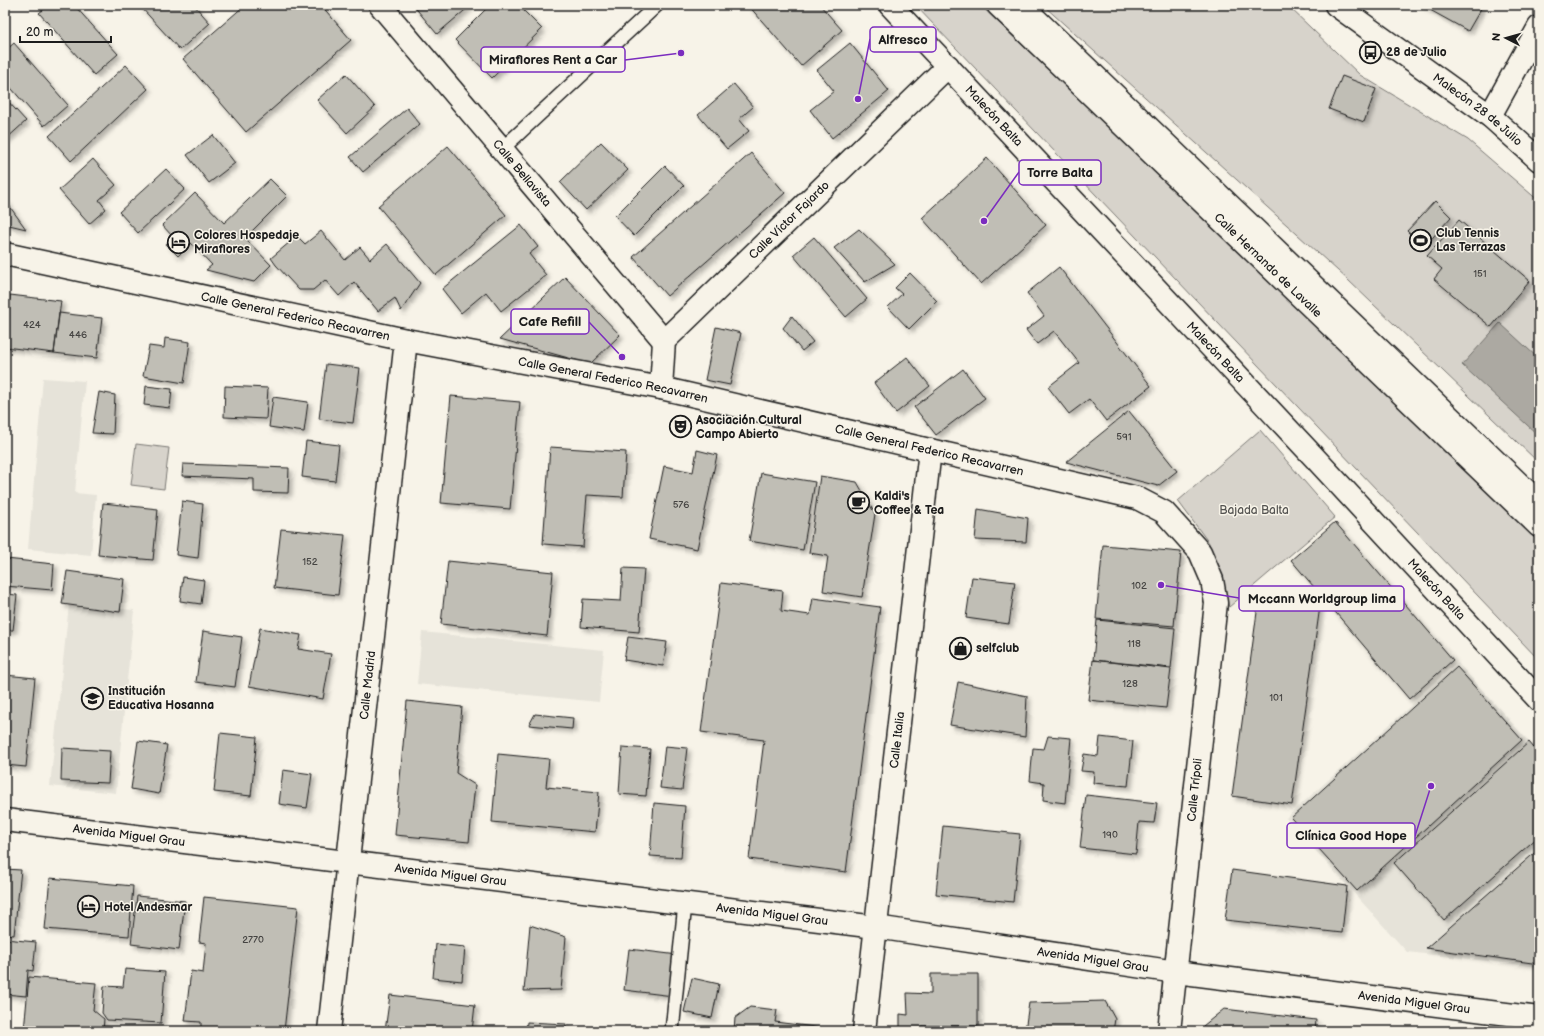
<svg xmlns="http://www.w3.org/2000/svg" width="1544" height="1036" viewBox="0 0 1544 1036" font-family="'Balsamiq Sans',sans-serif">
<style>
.built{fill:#e6e3d9}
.green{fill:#d7d3cb;stroke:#7a7874}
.water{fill:#aca9a2;stroke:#72716c}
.building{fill:#c0beb5;stroke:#1c1c1c;filter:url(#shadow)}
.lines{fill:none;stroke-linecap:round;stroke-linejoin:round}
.lane-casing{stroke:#1c1c1c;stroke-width:16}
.street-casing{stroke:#1c1c1c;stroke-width:25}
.secondary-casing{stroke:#1c1c1c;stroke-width:25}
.lane{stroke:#f7f3e8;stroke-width:13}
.street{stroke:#f7f3e8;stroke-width:22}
.secondary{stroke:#f7f3e8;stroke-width:22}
.labels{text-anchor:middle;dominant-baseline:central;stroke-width:3;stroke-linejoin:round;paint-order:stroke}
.number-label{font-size:10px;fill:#454442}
.poi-label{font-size:12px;font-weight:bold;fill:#1c1c1c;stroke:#f7f3e8;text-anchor:start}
.street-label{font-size:12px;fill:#1c1c1c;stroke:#f7f3e8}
.park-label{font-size:12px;fill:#545351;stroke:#f7f3e8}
.leader{fill:none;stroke:#7b2cbf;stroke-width:1.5}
.callout-dot{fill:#7b2cbf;stroke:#f7f3e8;stroke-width:1.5}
.callout{fill:#f7f3e8;stroke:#7b2cbf;stroke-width:1.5}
.callout-label{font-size:13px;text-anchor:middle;font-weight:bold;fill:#1c1c1c}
</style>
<defs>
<filter id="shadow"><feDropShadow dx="3.5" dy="3.5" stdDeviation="2" flood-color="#0004"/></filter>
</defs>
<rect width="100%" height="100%" fill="#f7f3e8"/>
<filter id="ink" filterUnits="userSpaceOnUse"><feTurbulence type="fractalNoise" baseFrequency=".025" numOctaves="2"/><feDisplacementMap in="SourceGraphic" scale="8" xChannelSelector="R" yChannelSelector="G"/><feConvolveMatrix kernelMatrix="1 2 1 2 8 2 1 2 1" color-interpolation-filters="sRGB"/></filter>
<g filter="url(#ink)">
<path class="built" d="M43 378 85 381 75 493 96 495 91 555 28 549Z
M69 604 134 610 116 793 50 786Z
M422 632 604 650 599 702 417 684Z
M1458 663 1539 753V967L1407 952 1286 818Z"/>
<path class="green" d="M915 5H980L1539 536V660Z
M1045 5H1287L1360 75 1468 140 1539 201V463L1348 280 1044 6Z
M1260 430 1335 517 1229 607 1209 543 1178 501Z
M136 444 169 448 164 489 131 485Z"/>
<path class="water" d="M1500 323 1539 359V436L1462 365Z"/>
<path class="building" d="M49 5H74L118 54 94 75 39 13Z
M139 5H194L210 23 180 50Z
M245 5H321L351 40 246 132 183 59Z
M413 5H471L437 34Z
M490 5H518L542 29 492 78 455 40Z
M748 5H820L842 30 801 66Z
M1421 5H1483L1468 31Z
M14 43 68 105 44 126 5 81V51Z
M850 43 889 91 832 138 810 110 834 91 817 70Z
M126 65 148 89 71 161 49 136Z
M346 74 375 107 347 133 317 100Z
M1342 76 1376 89 1364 122 1329 109Z
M734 84 753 107 739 119 749 131 727 149 698 115Z
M5 98 26 121 5 140Z
M407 108 420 124 363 172 350 157Z
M213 135 235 163 209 183 187 155Z
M601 142 628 170 586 210 560 182Z
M448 146 506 215 436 275 378 206Z
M751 153 785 193 667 296 633 257Z
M987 158 1046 225 981 284 922 218Z
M93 159 116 185 99 200 106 209 89 224 59 190Z
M665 166 684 186 634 236 615 216Z
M166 169 185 189 138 233 119 212Z
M270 179 287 196 245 238 271 265 254 282 206 270 212 265 191 243 178 256 166 244 173 237 162 225 195 193 224 223Z
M5 200 26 229 5 224Z
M1435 201 1451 217 1424 247 1407 231Z
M1459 220 1530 281 1491 327 1434 279 1442 269 1427 256Z
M521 225 538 247 529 254 546 275 501 311 486 292 461 313 442 289Z
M859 229 895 264 865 282 834 248Z
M321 231 345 260 360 247 370 259 387 244 420 283 401 311 395 298 378 311 354 282 339 296 325 280 313 290H299L276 265 271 258 297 236 305 244Z
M814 237 867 299 846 317 793 255Z
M1059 267 1151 386 1106 421 1089 399 1069 414 1048 387 1079 363 1054 331 1037 344 1026 330 1044 316 1027 293Z
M910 273 937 301 909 329 888 307 902 294 895 288Z
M565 277 620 335 590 364 500 339Z
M10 295 61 301 54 353 5 347Z
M59 313 102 318 97 358 54 353Z
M792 316 813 342 802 351 783 328Z
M716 327 741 333 730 385 705 380Z
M165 338 190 342 184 383 143 376 149 346 164 348Z
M907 357 930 386 896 413 874 383Z
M326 364 360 368 353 423 319 419Z
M963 369 985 398 936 435 914 407Z
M146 386 172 389 170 408 144 405Z
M225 386 268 388 266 419 224 417Z
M99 392 115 395 113 434 92 433Z
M451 396 520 402 510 509 441 503Z
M273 397 308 402 304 432 269 427Z
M1129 411 1177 471 1158 486 1066 462Z
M306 441 339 445 335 481 302 477Z
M550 447 626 452 623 497 587 495 583 547 543 544Z
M697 450 717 455 697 549 649 539 664 466 693 472Z
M183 464 289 468 288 493 254 492V479L182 476Z
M761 473 815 482 803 550 749 541Z
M820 476 857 482 875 514 862 597 823 591 828 556 809 553Z
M182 501 203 504 198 558 176 555Z
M103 503 158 509 153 560 98 555Z
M978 509 1028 518 1026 542 975 540Z
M1335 522 1453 660 1409 699 1291 560Z
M281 529 345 535 338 595 274 588Z
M1103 545 1181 552 1174 626 1096 619Z
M6 559 54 564 52 590 5 586Z
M448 561 553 572 547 636 441 624Z
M623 568 644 569 639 632 581 627 583 599 621 601Z
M67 571 124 579 120 612 62 604Z
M183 577 204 580 201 604 180 601Z
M972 577 1015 582 1009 624 966 618Z
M721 583 783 591 781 611 810 615 813 598 880 607 846 872 749 859 764 740 701 732Z
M1260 590 1321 599 1292 805 1232 796Z
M5 594 17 595 13 630H5Z
M1097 620 1175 628 1171 668 1093 660Z
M260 628 301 635 298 649 331 654 323 699 249 686Z
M203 631 242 637 235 687 196 682Z
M628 637 667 642 663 666 624 660Z
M1093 660 1171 669 1166 708 1088 700Z
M1457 667 1522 740 1357 891 1291 818Z
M5 675 35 678 26 767 5 765Z
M958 682 1027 696 1025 737 950 725Z
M407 701 462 707 456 773 475 785 469 842 395 835Z
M535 714 573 718 572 729 529 725Z
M220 733 257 737 251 796 214 792Z
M1048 736 1071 738 1065 803 1043 800 1044 783 1030 781 1033 748 1044 749Z
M1100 737 1133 741 1128 786 1093 783 1094 772 1081 771 1084 754 1098 756Z
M138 741 167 745 159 794 131 789Z
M1529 742 1539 754V836L1444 920 1394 863Z
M665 746 687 748 682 790 660 788Z
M622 747 650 749 646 796 619 794Z
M62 748 110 751 108 783 61 781Z
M498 754 549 759 546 787 599 792 595 832 492 822Z
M283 770 312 774 307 808 279 804Z
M1086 795 1157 803 1154 823 1139 822 1136 854 1080 848Z
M654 803 685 806 681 858 650 856Z
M943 826 1020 834 1013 902 936 894Z
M1539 849V964L1426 948Z
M5 869 21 870 14 935 5 934Z
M1232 870 1347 886 1342 933 1225 920Z
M50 878 133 886 129 936 45 929Z
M137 896 185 901 179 950 131 944Z
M204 897 298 907 284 1031H201V1022L185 1021 191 971 203 973 206 943 199 942Z
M530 925 566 937 561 990 524 991Z
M5 939 36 942 33 971 28 970 26 996 5 994Z
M436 944 465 947 462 981 433 978Z
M629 949 678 955 673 996 624 990Z
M125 969 165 972 161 1023 107 1020 102 1013 104 986 123 987Z
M931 974H978V1026H922V1031H900V1014L908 1015 907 993 931 994Z
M29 977 96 983 93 1010 104 1019 103 1031H24Z
M692 978 719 984 712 1018 684 1012Z
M390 995 475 1005 472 1031H385Z
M1105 1001 1115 1019 1113 1031H1025L1029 1003Z
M750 1007 777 1010 775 1022 823 1028 822 1031H734L735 1018Z
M1224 1009 1316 1020 1315 1031H1203V1026Z
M527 1022 566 1024V1031H526Z"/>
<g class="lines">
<defs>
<path id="lane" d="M502 149 657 5
M672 1031 685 904"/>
<g id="street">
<path id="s1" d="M380 5 664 341"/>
<path id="s2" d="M5 254 406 340 661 388 1137 498 1164 512 1200 552 1212 580 1216 603 1169 1031"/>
<path id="s3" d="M661 388 664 341 948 66"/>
<path id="s4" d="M5 820 876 927 1176 972 1539 1018"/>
<path id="s5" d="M329 1031 406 340"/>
<path id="s6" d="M864 1031 930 450"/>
</g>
<g id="secondary">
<path id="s7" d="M890 5 1314 457 1539 700"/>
<path id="s8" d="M998 5 1539 526"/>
<path d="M1021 5 1539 503"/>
<path id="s9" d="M1336 5 1490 116 1539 160"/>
<path d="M1490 116 1539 27"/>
</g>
</defs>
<use href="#lane" class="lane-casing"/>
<use href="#street" class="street-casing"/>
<use href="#secondary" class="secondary-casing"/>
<use href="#lane" class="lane"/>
<use href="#street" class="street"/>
<use href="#secondary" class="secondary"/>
</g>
</g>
<defs>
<symbol id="bus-ring" viewBox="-11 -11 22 22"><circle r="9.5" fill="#f7f3e8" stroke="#1c1c1c" stroke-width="1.5"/><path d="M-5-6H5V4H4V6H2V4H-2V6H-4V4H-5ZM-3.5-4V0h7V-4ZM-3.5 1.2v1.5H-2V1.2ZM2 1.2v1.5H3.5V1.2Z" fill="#1c1c1c"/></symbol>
<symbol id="stadium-ring" viewBox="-11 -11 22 22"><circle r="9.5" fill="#f7f3e8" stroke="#1c1c1c" stroke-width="1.5"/><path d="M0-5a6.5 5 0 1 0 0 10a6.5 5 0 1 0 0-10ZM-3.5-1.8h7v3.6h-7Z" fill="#1c1c1c"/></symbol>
<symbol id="hotel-ring" viewBox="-11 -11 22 22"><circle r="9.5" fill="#f7f3e8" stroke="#1c1c1c" stroke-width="1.5"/><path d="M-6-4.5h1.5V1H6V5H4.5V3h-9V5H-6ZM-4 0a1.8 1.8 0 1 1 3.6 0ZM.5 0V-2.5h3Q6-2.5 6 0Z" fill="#1c1c1c"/></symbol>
<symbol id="theatre-ring" viewBox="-11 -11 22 22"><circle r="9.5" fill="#f7f3e8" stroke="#1c1c1c" stroke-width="1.5"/><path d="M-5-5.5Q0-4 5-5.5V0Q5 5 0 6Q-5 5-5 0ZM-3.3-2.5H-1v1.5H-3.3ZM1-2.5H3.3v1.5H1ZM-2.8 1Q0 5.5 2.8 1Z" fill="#1c1c1c"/></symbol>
<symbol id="cafe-ring" viewBox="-11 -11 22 22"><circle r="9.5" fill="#f7f3e8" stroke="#1c1c1c" stroke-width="1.5"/><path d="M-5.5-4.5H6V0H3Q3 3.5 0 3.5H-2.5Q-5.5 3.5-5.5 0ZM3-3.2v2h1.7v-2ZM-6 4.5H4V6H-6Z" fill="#1c1c1c"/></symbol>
<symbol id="shop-ring" viewBox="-11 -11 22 22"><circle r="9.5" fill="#f7f3e8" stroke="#1c1c1c" stroke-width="1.5"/><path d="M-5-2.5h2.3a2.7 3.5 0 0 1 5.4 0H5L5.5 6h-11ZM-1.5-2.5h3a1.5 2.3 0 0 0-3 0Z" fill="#1c1c1c"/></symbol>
<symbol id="school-ring" viewBox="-11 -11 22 22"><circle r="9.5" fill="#f7f3e8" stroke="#1c1c1c" stroke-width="1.5"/><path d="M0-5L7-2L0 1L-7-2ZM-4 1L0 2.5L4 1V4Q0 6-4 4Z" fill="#1c1c1c"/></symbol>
</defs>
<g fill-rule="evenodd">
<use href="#bus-ring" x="1358" y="40" width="25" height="25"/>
<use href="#stadium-ring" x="1408" y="228" width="25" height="25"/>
<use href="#hotel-ring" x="166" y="230" width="25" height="25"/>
<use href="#theatre-ring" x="668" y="414" width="25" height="25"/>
<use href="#cafe-ring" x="846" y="490" width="25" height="25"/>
<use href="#shop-ring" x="948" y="636" width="25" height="25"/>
<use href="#school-ring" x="80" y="686" width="25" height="25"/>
<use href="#hotel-ring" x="76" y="894" width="25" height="25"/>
</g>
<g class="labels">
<g class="number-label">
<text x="1480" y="274">151</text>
<text x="32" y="325">424</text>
<text x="78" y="335">446</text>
<text x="1124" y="437">591</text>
<text x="681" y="505">576</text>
<text x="310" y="562">152</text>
<text x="1139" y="586">102</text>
<text x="1134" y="644">118</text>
<text x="1130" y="684">128</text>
<text x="1276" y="698">101</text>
<text x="1110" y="835">190</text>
<text x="253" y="940">2770</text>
</g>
<g class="poi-label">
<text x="1386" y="52">28 de Julio</text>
<text x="1436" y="233">Club Tennis<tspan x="1436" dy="14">Las Terrazas</tspan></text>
<text x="194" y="235">Colores Hospedaje<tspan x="194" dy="14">Miraflores</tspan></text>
<text x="696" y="420">Asociación Cultural<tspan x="696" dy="14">Campo Abierto</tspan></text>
<text x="874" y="496">Kaldi's<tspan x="874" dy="14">Coffee &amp; Tea</tspan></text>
<text x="976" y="648">selfclub</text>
<text x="108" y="691">Institución<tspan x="108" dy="14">Educativa Hosanna</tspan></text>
<text x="104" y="907">Hotel Andesmar</text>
</g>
<g class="street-label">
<text stroke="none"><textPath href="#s9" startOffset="176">Malecón 28 de Julio</textPath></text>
<text stroke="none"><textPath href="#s7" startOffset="152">Malecón Balta</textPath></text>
<text stroke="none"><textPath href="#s1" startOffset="220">Calle Bellavista</textPath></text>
<text stroke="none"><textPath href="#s3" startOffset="221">Calle Víctor Fajardo</textPath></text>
<text stroke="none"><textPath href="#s8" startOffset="375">Calle Hernando de Lavalle</textPath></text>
<text stroke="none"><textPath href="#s2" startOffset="297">Calle General Federico Recavarren</textPath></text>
<text stroke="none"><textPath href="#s7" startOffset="476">Malecón Balta</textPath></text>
<text stroke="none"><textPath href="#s2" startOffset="621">Calle General Federico Recavarren</textPath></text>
<text stroke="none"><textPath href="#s2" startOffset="945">Calle General Federico Recavarren</textPath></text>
<text stroke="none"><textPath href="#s7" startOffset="800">Malecón Balta</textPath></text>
<text stroke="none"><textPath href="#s5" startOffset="348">Calle Madrid</textPath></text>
<text stroke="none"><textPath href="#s6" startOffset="293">Calle Italia</textPath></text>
<text transform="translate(1195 790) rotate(-84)">Calle Trípoli</text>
<text stroke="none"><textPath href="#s4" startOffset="125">Avenida Miguel Grau</textPath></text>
<text stroke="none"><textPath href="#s4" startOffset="449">Avenida Miguel Grau</textPath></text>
<text stroke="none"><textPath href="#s4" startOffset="773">Avenida Miguel Grau</textPath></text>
<text stroke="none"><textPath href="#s4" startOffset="1097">Avenida Miguel Grau</textPath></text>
<text stroke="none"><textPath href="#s4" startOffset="1421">Avenida Miguel Grau</textPath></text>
</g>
<g class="park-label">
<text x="1254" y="510">Bajada Balta</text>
</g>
</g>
<path class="leader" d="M858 99L870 39M681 53L625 60M984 221L1019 172M622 357L589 322M1161 585L1239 598M1431 786L1415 836"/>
<g class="callout-dot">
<circle cx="858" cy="99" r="4"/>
<circle cx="681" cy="53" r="4"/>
<circle cx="984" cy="221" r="4"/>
<circle cx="622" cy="357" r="4"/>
<circle cx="1161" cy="585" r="4"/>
<circle cx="1431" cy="786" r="4"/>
</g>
<g class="callout">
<rect x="870" y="27" width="66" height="25" rx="4"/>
<rect x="481" y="47" width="144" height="25" rx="4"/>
<rect x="1019" y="160" width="82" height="25" rx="4"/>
<rect x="511" y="309" width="78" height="25" rx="4"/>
<rect x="1239" y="586" width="165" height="25" rx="4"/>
<rect x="1287" y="823" width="128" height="25" rx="4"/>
</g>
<g class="callout-label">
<text x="903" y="44">Alfresco</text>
<text x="553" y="64">Miraflores Rent a Car</text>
<text x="1060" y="177">Torre Balta</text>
<text x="550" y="326">Cafe Refill</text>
<text x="1322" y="603">Mccann Worldgroup lima</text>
<text x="1351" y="840">Clínica Good Hope</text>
</g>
<rect width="1544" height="1036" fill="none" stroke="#f7f3e8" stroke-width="20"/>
<rect x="10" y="10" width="1524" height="1016" fill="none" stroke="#1c1c1c" stroke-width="1.5" filter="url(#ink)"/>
<g transform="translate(1506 38) rotate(276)" stroke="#f7f3e8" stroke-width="3" paint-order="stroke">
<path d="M0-3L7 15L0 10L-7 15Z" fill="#1c1c1c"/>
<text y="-6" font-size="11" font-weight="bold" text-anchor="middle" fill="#1c1c1c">N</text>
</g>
<path d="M20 36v6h91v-6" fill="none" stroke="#1c1c1c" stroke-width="2"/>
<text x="26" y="36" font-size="12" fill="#1c1c1c" stroke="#f7f3e8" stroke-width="3" paint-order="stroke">20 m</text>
</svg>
